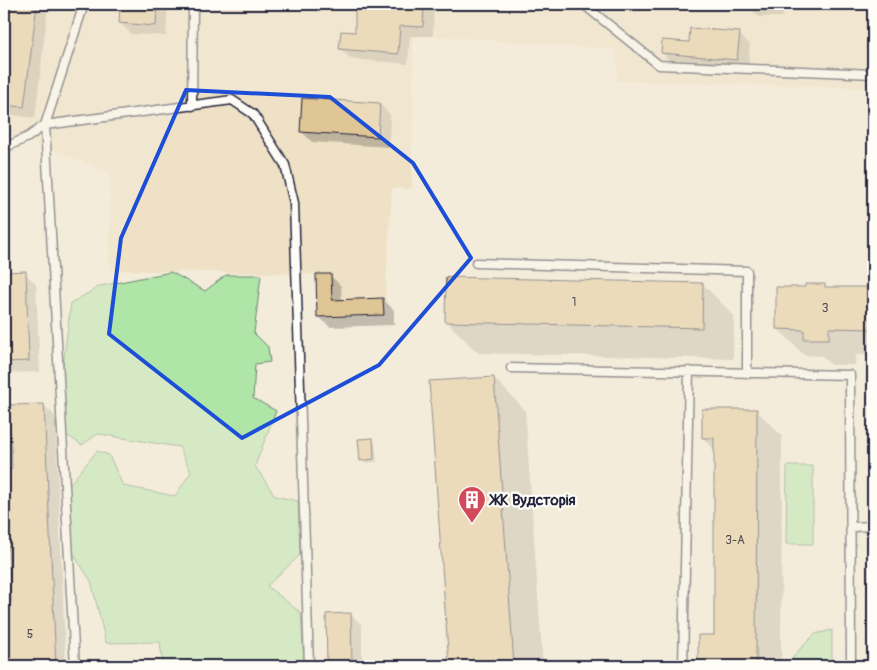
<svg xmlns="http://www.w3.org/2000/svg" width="877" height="670" viewBox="0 0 877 670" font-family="Pangolin,sans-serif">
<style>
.built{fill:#eee1c5}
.green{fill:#afe6a8;stroke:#688472}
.shadow{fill:#0003}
.building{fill:#e0c695;stroke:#22223b}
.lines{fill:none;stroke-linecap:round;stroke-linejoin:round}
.service-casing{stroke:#22223b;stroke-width:11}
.service{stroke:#fdfcf7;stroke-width:8}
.marked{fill:none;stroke:#1d4ed8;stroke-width:4;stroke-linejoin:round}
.labels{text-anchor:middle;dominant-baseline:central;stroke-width:4.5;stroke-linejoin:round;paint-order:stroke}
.number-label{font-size:12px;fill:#524b52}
.poi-label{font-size:15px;font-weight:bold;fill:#22223b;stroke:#fdfcf7;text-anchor:start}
</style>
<rect width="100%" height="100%" fill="#f4ecda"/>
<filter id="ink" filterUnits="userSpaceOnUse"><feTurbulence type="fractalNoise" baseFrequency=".02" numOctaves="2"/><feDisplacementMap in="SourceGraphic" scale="10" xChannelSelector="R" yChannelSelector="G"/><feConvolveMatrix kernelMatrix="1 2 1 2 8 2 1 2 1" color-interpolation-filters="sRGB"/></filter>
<g filter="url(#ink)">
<path class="built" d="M4 4H873V88L617 81 616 50 445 37H414L412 189 392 188 384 315 317 317 316 274 109 270 110 173 18 137 4 136Z"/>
<path class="green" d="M171 272 205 291 226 275H261L254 333 268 347 270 362 255 364 253 398 276 411 255 466 275 496 298 501 300 555 267 586 301 613 304 666H163L160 642 106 643 91 581 63 538 69 485 97 451 109 455 123 486 175 496 191 472 179 447 98 434 82 445 55 428 71 303 100 286Z
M787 466H813V544H786Z
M832 630V666H793V656L815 634Z"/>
<path class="shadow" d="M4 4H46L48 6 35 118 4 114Z
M122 4H168L166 36 131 34 120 23Z
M357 4H434L433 36H410L408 64 351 59 340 49 356 33Z
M752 4H782L783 17H759L752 10Z
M739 34 750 44 748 70 673 64 662 53 690 44Z
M380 104 390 115 389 147 312 142 301 131Z
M4 273H25L36 284 40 372 12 373 4 365Z
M330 275 341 286 342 301 383 299 394 310V325L330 327 319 317Z
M703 284 734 316 733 359 478 353 447 322Z
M824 286 827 288H873V355H856L855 365H831L822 356 804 355 778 329 806 289Z
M494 378 525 410 543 666H450L431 382Z
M44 405 55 416 66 666H9L6 603H12L13 470Z
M757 411 782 436 781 666H699V636H715V450L703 438Z
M372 439 375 443 377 462 364 463 361 460Z
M871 453H873V490V482L871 480Z
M868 569 873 570V603L867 597Z
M328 615H351L362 625V666H329Z"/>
<path class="building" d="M4 4H37L24 107 4 105Z
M120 4H157L156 26 119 23Z
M355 4H424L423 27 400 26 398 54 339 49 341 31 355 32Z
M690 28 740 32 737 60 661 53 662 40 689 42Z
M302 98 380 103 378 137 300 132Z
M26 271 29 361 4 362V272Z
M316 274H331L332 300 383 298 384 315 317 317Z
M446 277 703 283 702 328 445 322Z
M805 284H825V287H873V329L829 328V339H804V330L776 329V287H805Z
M494 377 514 666H449L429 381Z
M44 404 56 666H8L4 602H11L4 470 12 469 9 405Z
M702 409H757L756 666H698V635H714V438H702Z
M373 438 374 459 360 461 358 439Z
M351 613 352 666H327L326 614Z"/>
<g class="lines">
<defs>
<path id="service" d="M583 4 659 65 873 74
M192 106 193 4
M4 148 28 137 45 125 232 100 253 114 285 165 294 203 309 666
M476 263 747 271V373
M511 368 850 375 851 666
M851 527 873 526
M75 666 45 125 84 4
M683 666 689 371"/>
</defs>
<use href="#service" class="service-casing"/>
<use href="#service" class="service"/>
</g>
</g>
<path d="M0 0H877V670H0ZM186 90 330 97 413 163 471 258 379 365 242 438 109 334 121 238Z" fill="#f4ecda" fill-opacity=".55" fill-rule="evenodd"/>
<path class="marked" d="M186 90 330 97 413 163 471 258 379 365 242 438 109 334 121 238Z"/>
<defs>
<symbol id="building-pin" viewBox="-11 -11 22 30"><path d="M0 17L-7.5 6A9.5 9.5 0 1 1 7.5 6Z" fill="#d1495b" stroke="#fdfcf7"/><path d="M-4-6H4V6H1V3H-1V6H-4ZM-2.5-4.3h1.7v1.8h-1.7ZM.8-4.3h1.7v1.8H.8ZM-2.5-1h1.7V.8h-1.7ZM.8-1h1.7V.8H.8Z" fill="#fff"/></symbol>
</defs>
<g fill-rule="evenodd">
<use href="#building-pin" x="456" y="484" width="32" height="43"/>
</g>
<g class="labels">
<g class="number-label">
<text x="574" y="302">1</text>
<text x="825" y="308">3</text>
<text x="735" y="540">3-А</text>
<text x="30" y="634">5</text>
</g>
<g class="poi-label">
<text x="491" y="500">ЖК Вудсторія</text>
</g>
</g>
<rect width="877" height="670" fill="none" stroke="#fdfcf7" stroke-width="20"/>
<rect x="10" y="10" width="857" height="650" fill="none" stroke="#22223b" stroke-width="2" filter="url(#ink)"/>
</svg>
